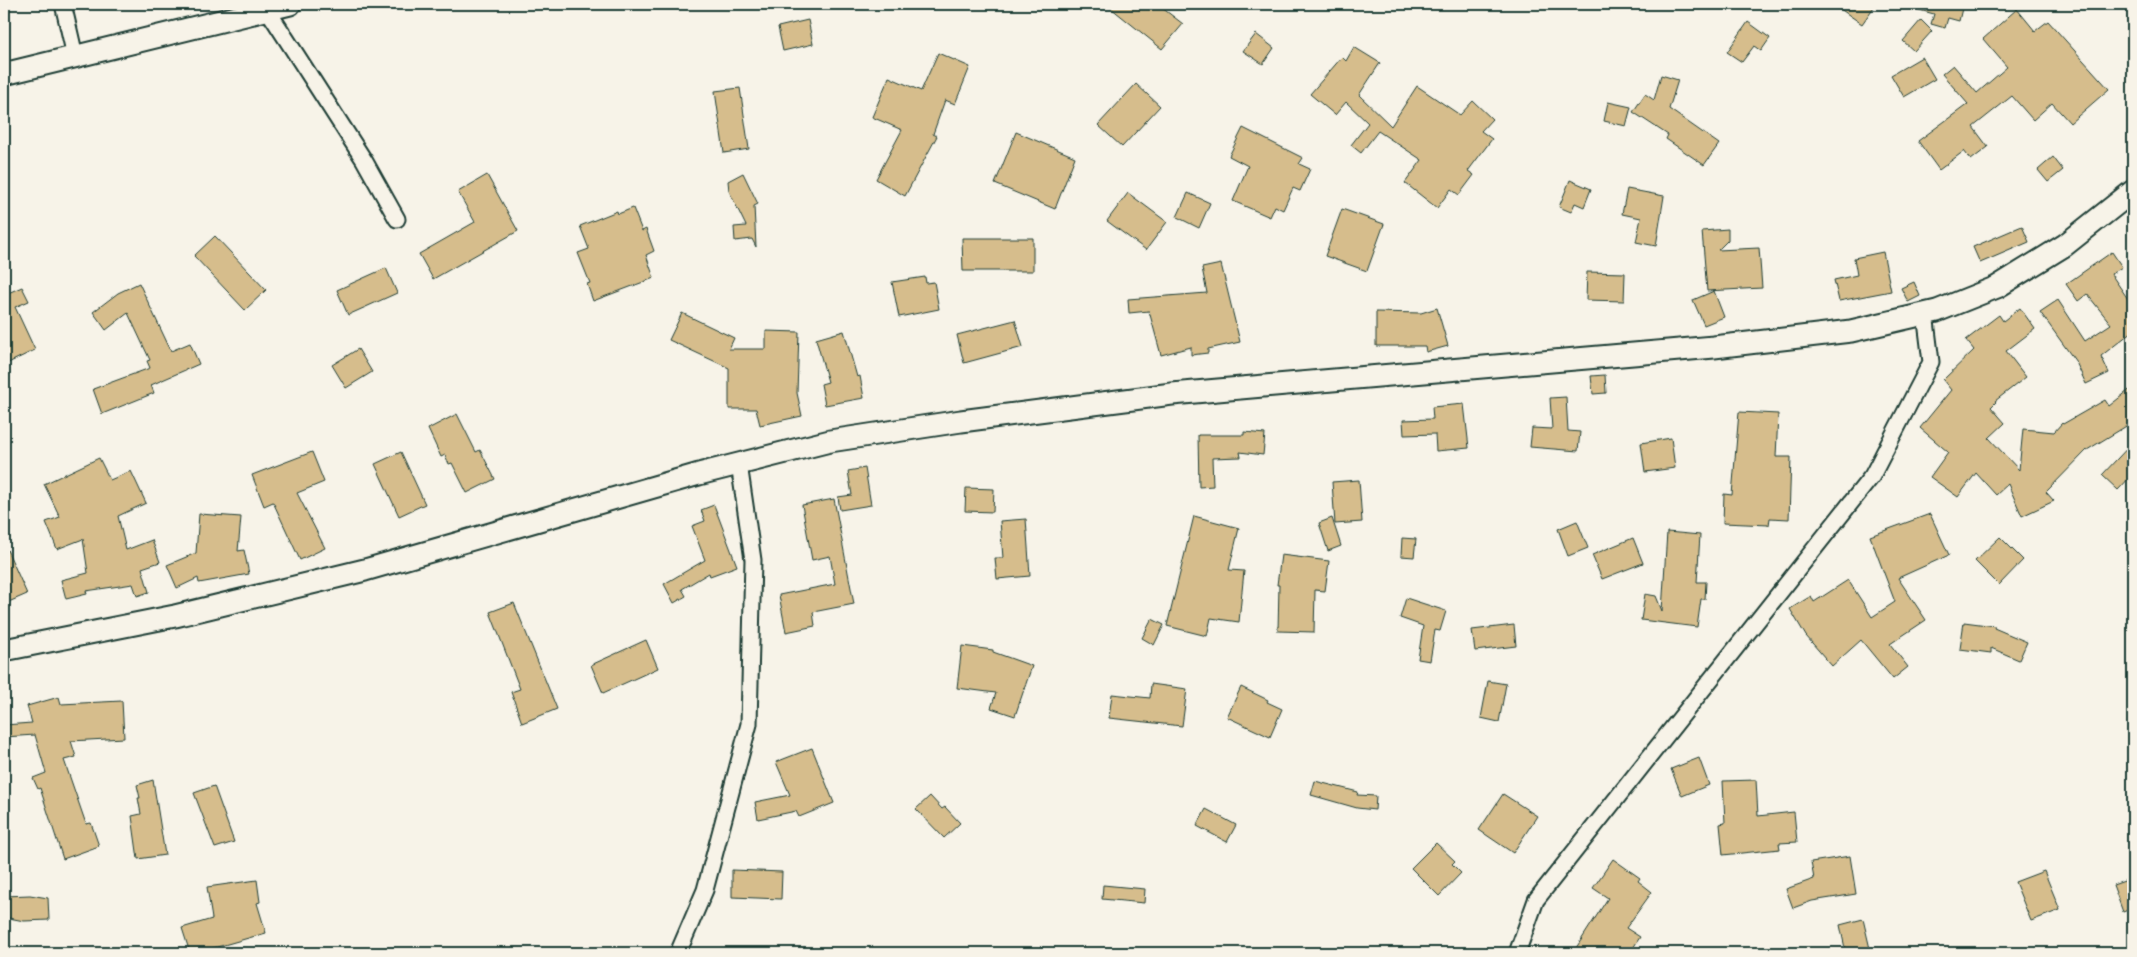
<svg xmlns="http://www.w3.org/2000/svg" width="2137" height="957" viewBox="0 0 2137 957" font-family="Sriracha,sans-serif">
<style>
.building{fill:#d6bd8c;stroke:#1f3d34}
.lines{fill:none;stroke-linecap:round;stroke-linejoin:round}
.street-casing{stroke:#1f3d34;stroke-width:19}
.secondary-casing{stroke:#1f3d34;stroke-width:25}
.street{stroke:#f7f3e8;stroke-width:15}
.secondary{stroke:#f7f3e8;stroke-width:21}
</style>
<rect width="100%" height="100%" fill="#f7f3e8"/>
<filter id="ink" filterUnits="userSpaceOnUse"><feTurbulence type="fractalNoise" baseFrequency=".02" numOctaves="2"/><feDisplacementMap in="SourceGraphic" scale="10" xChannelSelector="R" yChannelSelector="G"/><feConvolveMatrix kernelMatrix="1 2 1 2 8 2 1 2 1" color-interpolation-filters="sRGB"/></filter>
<g filter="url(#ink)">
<path class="building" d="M1106 4H1157L1183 24 1162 49Z
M1833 4H1876L1862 24Z
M1913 4H1963L1959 21 1948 18 1945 28 1931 24 1934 14 1912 8Z
M2017 9 2035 31 2048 21 2109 89 2070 123 2052 103 2033 120 2012 96 1973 127 1988 147 1971 160 1964 151 1939 170 1918 141 1968 104 1942 74 1953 65 1977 93 2007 67 1983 39Z
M808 20 813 44 783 51 778 27Z
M1921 20 1932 31 1914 51 1903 41Z
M1748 22 1770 38 1761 51 1754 46 1742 62 1727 52Z
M1256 34 1274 48 1263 64 1243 51Z
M1354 47 1380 63 1359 95 1391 126 1417 86 1460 115 1473 101 1492 119 1481 131 1492 139 1468 171 1474 175 1459 195 1451 189 1437 208 1405 183 1422 160 1378 131 1361 153 1351 145 1368 123 1346 102 1335 115 1310 94 1342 57 1346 61Z
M938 53 970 67 955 104 945 100 933 134 937 136 905 196 876 179 902 130 872 117 889 77 921 91Z
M1922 57 1935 79 1904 97 1891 75Z
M1661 75 1678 80 1669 109 1719 144 1704 165 1666 139 1668 135 1633 112 1645 94 1654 100Z
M1136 84 1160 106 1122 147 1098 125Z
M740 88 749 149 724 153 715 91Z
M1608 102 1631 107 1626 126 1604 121Z
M1243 128 1303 158 1299 164 1310 169 1300 191 1293 188 1283 210 1275 206 1270 217 1233 201 1248 166 1229 156Z
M1016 132 1075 157 1055 209 995 184Z
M2053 157 2063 170 2048 182 2038 170Z
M743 173 758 204 754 206 756 247 752 239 735 241 734 227 746 226 729 191 728 181Z
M487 175 518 231 433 279 419 254 475 222 458 192Z
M1570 180 1591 189 1584 207 1575 203 1571 212 1559 207Z
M1627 189 1664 196 1656 246 1636 242 1641 218 1622 214Z
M1128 193 1167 222 1146 250 1107 221Z
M1188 193 1210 203 1199 228 1177 217Z
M633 208 642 231 646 229 654 251 646 255 654 278 593 301 587 284 590 283 578 253 589 249 580 226 617 211 618 214Z
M1342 209 1384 224 1367 271 1325 256Z
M2022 226 2029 242 1980 263 1973 247Z
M1728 229V240L1718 250 1759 248 1762 288 1707 291 1702 231Z
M215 236 266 290 245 310 194 256Z
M962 238H1033V271H963Z
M1883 252 1891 291 1839 301 1834 280 1857 275 1854 258Z
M2112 252 2122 267 2111 274 2128 299 2133 295V331L2101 356 2109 373 2086 384 2076 362 2040 312 2058 300 2085 341 2111 324 2087 294 2078 301 2066 284Z
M1221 264 1240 342 1208 349V353L1191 355V347L1161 355 1149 311 1129 313 1128 299 1207 293 1202 268Z
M386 268 397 293 348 315 337 290Z
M1587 272 1625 273 1624 301 1586 300Z
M925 277 926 283 934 282 939 309 899 317 892 282Z
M1914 282 1920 296 1908 302 1901 288Z
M139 283 171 351 190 343 199 364 151 385 154 393 102 414 93 389 150 368 147 361 150 360 128 313 106 330 93 312 118 293Z
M4 284 8 293 22 287 29 301 15 307 35 350 4 365Z
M1714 291 1724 317 1704 325 1693 300Z
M1437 308 1448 346 1426 352 1425 346H1376V312L1421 313Z
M2020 308 2035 329 2006 351 2026 377 1995 401 1996 402 1991 407 2005 423 1989 438 2019 470 2023 429 2054 432 2062 423 2063 424 2105 400 2109 406 2133 387V422L2087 450 2046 492 2054 501 2022 516 2008 484 1996 495 1976 473 1958 497 1930 477 1948 452 1920 428 1951 390 1943 380 1974 350 1966 340 1999 315 2003 321Z
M682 313 734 338 729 349H766V331L799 332 797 393 802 416 760 425 756 409H729V368L669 340Z
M1015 320 1023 347 964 363 957 335Z
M844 331 857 377 860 376 864 398 825 405 821 384 828 382 816 339Z
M358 349 372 372 346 388 332 365Z
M1605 375 1606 393 1593 394 1591 376Z
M1566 397 1568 431 1580 432 1578 451 1530 447 1532 428 1552 429 1550 398Z
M1464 404 1469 448 1436 451 1435 434 1404 435 1403 420 1433 419 1432 407Z
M1739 412 1778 414 1776 457H1791L1789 519 1770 518 1769 525 1723 523 1724 494 1732 495Z
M457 414 476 452 480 450 495 479 467 493 452 463 449 464 445 455 441 457 428 429Z
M1244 432 1265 434 1263 455 1240 452 1241 457 1212 458 1213 486 1199 487 1198 435H1244Z
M1671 438 1675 468 1645 472 1641 443Z
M2133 442V474L2118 490 2102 475Z
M312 452 324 482 297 493 325 548 300 560 273 502 264 506 252 475Z
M401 452 425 504 399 516 375 464Z
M99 458 110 480 131 471 146 503 118 516 126 550 152 540 160 562 142 568 149 592 137 596 133 584 86 591 87 594 66 599 61 580 88 573 83 539 57 549 46 522 60 517 44 484Z
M865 468 871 505 840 510 838 497 852 495 848 471Z
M1359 480 1362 522 1335 524 1332 482Z
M966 488 994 489 993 512 965 511Z
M834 499 854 604 813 612 815 626 786 632 779 595 835 584 830 556 812 560 802 505Z
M714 505 737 566 710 576 709 573 682 589 686 596 674 603 664 584 705 560 692 526 705 521 701 510Z
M199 514 241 517 238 551 244 550 249 574 199 583 198 578 177 588 167 565 196 553Z
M1930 514 1949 555 1898 578 1926 620 1890 644 1908 667 1893 679 1861 640 1832 666 1806 636 1790 609 1811 596 1814 602 1848 580 1872 617 1895 602 1870 536Z
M1194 516 1239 528 1229 570 1244 571 1239 622 1211 618 1207 636 1167 626Z
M1332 518 1341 546 1328 551 1319 523Z
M1026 519 1030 576 997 579 995 558H1003L1000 521Z
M1577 521 1588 548 1568 556 1558 529Z
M1667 532 1700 535 1697 582H1706L1705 599H1701L1697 627 1641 620 1645 594 1656 596 1662 611Z
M2000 537 2023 560 1999 585 1975 561Z
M1402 538 1416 539 1414 557 1401 556Z
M1633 538 1643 563 1602 579 1592 555Z
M4 543 27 594 4 604Z
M1281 555 1329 561 1325 591 1315 590 1314 632 1278 631 1279 585H1277Z
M1406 598 1446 611 1440 631 1435 630 1430 661 1418 659 1423 626 1400 618Z
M514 603 557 709 522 723 511 692 520 689 490 612Z
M1152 619 1164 625 1154 645 1142 638Z
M1964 622 1995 626 1994 628 2027 642 2019 660 1991 648V653L1960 649Z
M1514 625 1516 646 1475 651 1472 630Z
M646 640 658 668 603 693 591 665Z
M962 646 993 650V652L1032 666 1015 716 991 708 996 693 957 688Z
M1488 681 1506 684 1499 722 1481 718Z
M1151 684 1187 689 1182 726 1109 718 1112 694 1150 698Z
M1241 687 1268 700 1267 702 1282 709 1270 737 1227 717Z
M59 697 61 704 122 701 124 738 71 741 76 757 64 760 86 824 91 823 99 846 63 859 40 788 38 789 33 778 46 773 35 735 4 737V725L32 723 27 706Z
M812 748 834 803 799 817 796 811 758 819 755 802 790 795 776 762Z
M1699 758 1709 785 1682 796 1671 769Z
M153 780 165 855 138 859 132 816 141 814 138 798H140L137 785Z
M1756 780 1758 816 1794 812 1797 842 1779 843 1780 849 1723 855 1720 824 1725 823 1723 781Z
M1315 781 1358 792 1357 795 1376 796 1375 810 1357 808 1311 795Z
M214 786 234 842 215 848 194 793Z
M1503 794 1537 816 1513 853 1479 830Z
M930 796 942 809 945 807 960 823 944 838 916 809Z
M1206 809 1236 825 1227 842 1197 826Z
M1436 843 1455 861 1452 864 1461 873 1439 896 1411 868Z
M1850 856 1856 894 1812 901 1793 908 1786 889 1814 879 1811 862Z
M1613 859 1640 878 1638 881 1652 892 1626 928 1640 937 1630 953H1585L1576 948 1608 898 1593 888Z
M732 870 782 872 781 899 732 897Z
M2044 871 2060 910 2031 921 2015 882Z
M2133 878V908L2123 912 2113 885Z
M257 880 260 902 257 903 266 933 196 953H190L182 928 212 919 207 887Z
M1103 885 1145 889 1144 903 1102 899Z
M30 895 48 898 49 920 24 921 4 917V896Z
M1863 919 1871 953H1846L1840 925Z"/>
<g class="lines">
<defs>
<path id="street" d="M63 4 75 56
M267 9 364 160 397 219
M678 953 705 890 749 724 753 560 739 464
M1517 953 1536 900 1872 476 1931 362 1925 313"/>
<path id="secondary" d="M4 74 290 4
M4 650 175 616 365 570 699 474 830 441 961 421 1172 394 1714 347 1851 331 1937 311 1997 287 2065 245 2133 191"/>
</defs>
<use href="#street" class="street-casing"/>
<use href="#secondary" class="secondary-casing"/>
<use href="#street" class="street"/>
<use href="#secondary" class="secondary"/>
</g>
</g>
<rect width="2137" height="957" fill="none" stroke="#f7f3e8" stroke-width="20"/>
<rect x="10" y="10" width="2117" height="937" fill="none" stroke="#1f3d34" stroke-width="2" filter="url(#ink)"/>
</svg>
